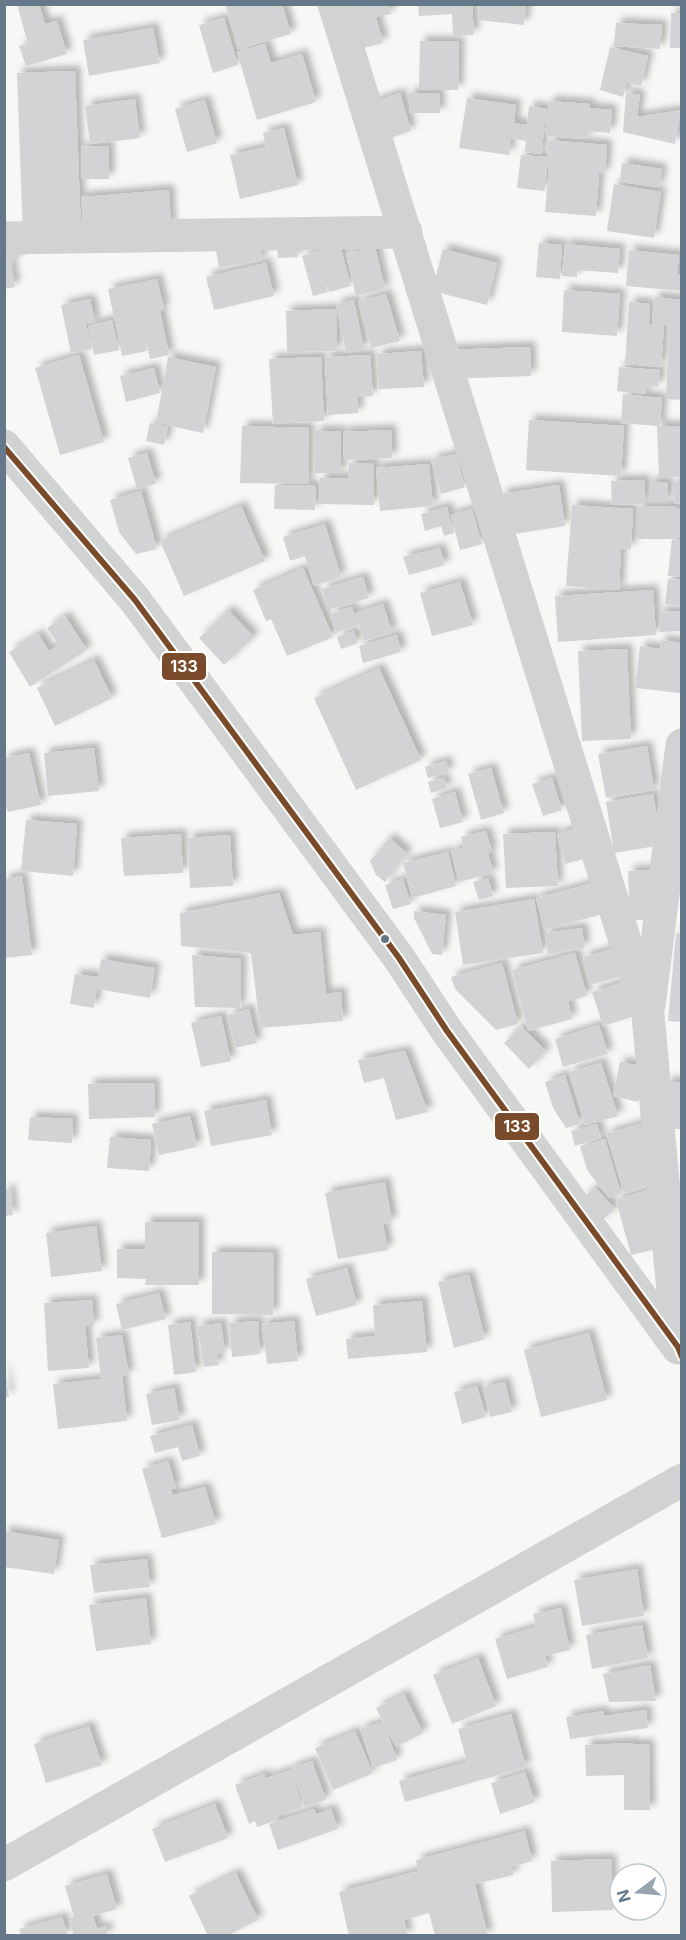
<svg xmlns="http://www.w3.org/2000/svg" width="686" height="1940" viewBox="0 0 686 1940" font-family="Inter,sans-serif">
<style>
.building{fill:#d2d3d4;filter:url(#shadow)}
.lines{fill:none;stroke-linecap:round;stroke-linejoin:round}
.minor{stroke:#d1d2d2;stroke-width:33}
.bus-1-casing{stroke:#fff;stroke-width:10}
.bus-1{stroke:#7a4b2a;stroke-width:6}
.bus-dot{fill:#647889;stroke:#fff;stroke-width:2}
.line-badge{stroke:#fff;stroke-width:2}
.badge-label{font-size:16px;text-anchor:middle;font-weight:bold;fill:#fff}
</style>
<defs>
<filter id="shadow"><feDropShadow dx="5.5" dy="-5.5" stdDeviation="3" flood-color="#0004"/></filter>
</defs>
<rect width="100%" height="100%" fill="#f7f7f6"/>
<path class="building" d="M17 4H39L45 24 57 21 67 54 26 66 19 46 28 44Z
M225 4H282L291 34 238 49Z
M342 4H388L391 14 376 17 383 43 354 50Z
M418 4H472L474 35 453 36 452 14 419 16Z
M479 4H526L524 25 478 20Z
M671 13H682V48H670Z
M224 18 238 65 213 73 199 25Z
M616 23 662 25 660 49 614 46Z
M153 28 160 63 89 76 83 40Z
M420 41 459 42 458 90H419Z
M265 44 271 63 302 54 316 102 257 120 237 52Z
M610 47 648 56 641 86 627 82 623 97 600 90Z
M75 71 81 234 23 236 17 73Z
M400 93 411 131 382 141 370 103Z
M409 93H439L440 113H409Z
M626 93 640 95 637 117 681 110 675 144 623 132Z
M467 98 516 105 514 123 527 125 529 106 547 109 541 154 525 152 526 141 511 138 509 155 459 148Z
M135 99 140 138 90 144 85 106Z
M205 100 217 143 187 152 175 109Z
M549 101 590 104 589 108 612 110 610 133 587 131 586 139 545 136Z
M284 128 298 185 240 199 230 155 266 147 263 133Z
M549 140 607 145 605 174 599 173 596 216 545 212 549 168H547L545 191 517 188 521 155 547 157Z
M109 146V179H82L81 147Z
M622 163 662 169 659 187 620 182Z
M614 184 661 192 654 238 607 231Z
M169 190 171 228 84 235 81 197Z
M258 237 262 260 219 268 215 245Z
M15 240 19 259 10 261 15 287 4 289V243Z
M297 241 298 257 278 258 277 243Z
M539 243 562 245 560 279 536 277Z
M565 244 620 249 618 273 577 270V277L562 276Z
M340 245 351 286 329 292 318 251Z
M375 247 385 289 356 296 346 254Z
M443 249 497 263 487 305 432 291Z
M629 250 679 255 677 274H682V291L626 286Z
M317 251 328 292 313 296 302 256Z
M266 263 274 296 214 310 206 277Z
M157 279 164 309 160 310 169 355 150 359 140 314 147 351 122 356 108 289Z
M564 290 620 294 617 336 562 332Z
M386 294 400 341 371 348 358 302Z
M654 297 682 300V400L666 399 669 326H664L661 367 625 364 629 302 650 304 649 324H652Z
M90 299 95 322 86 324 92 349 71 353 61 305Z
M354 300 364 349 346 353 336 304Z
M336 309 337 351 287 352 286 311Z
M112 320 119 350 94 355 88 326Z
M530 347 531 376 446 379 445 350Z
M421 351 424 387 379 389 377 354Z
M79 355 104 442 60 455 35 368Z
M370 355 373 396 358 397V413L328 415 325 357Z
M168 357 216 367 203 433 156 423Z
M321 357 324 421 273 424 269 359Z
M619 367 660 370 658 387 646 386 645 394 617 391Z
M154 368 160 393 126 402 120 376Z
M623 394 662 398 660 426H682V477L659 478 657 426 621 423Z
M529 420 624 426 621 476 526 470Z
M150 423 168 427 164 445 146 441Z
M242 426 309 428 308 484 240 483Z
M391 430 392 458 344 460 343 432Z
M315 431H341V473H315Z
M147 453 156 484 137 489 128 458Z
M456 454 465 487 441 494 431 460Z
M349 463 374 464V505L319 504 320 478H348Z
M429 464 433 506 380 511 376 468Z
M645 480V504L612 505 611 481Z
M649 482H668V502H649Z
M673 482H682V504H675Z
M275 485 316 486 315 510 274 509Z
M559 485 565 526 508 535 501 494Z
M141 491 157 549 136 554 119 532 110 500Z
M572 505 633 509 631 549 621 548 619 590 566 586Z
M241 506 265 561 184 596 160 541Z
M676 506 677 539H637V507Z
M447 507 454 533 444 536 441 526 425 531 421 514Z
M677 508H682V537H678Z
M472 509 482 544 460 550 451 515Z
M325 524 341 577 314 586 305 556 290 561 283 537Z
M672 539 682 541V577L668 576Z
M440 548 445 565 409 575 403 557Z
M303 568 333 637 287 656 271 619 266 621 253 590Z
M363 577 369 598 328 610 322 589Z
M668 579 682 580V606L665 604Z
M460 582 473 625 432 636 420 593Z
M653 590 656 635 558 642 555 596Z
M383 604 392 632 364 641 355 613Z
M352 607 358 626 336 632 330 614Z
M228 610 254 637 224 665 199 638Z
M682 611V631L660 632 659 612Z
M65 616 87 650 30 687 9 652 38 634 49 651 59 645 47 628Z
M354 631 358 643 341 649 337 637Z
M397 635 401 652 363 663 359 646Z
M661 640 682 643 680 693 635 688 640 646 660 649Z
M627 649 631 739 582 741 578 651Z
M94 660 112 698 55 726 37 688Z
M379 668 421 760 356 790 314 698Z
M647 746 654 790 606 798 598 754Z
M94 748 99 791 48 796 44 753Z
M29 753 41 805 8 812 4 803V758Z
M446 761 449 772 428 778 425 767Z
M491 768 504 813 481 820 468 774Z
M444 778 447 788 431 793 428 782Z
M552 778 562 810 543 816 532 784Z
M455 792 463 822 440 828 432 799Z
M653 794 662 845 614 853 606 802Z
M26 820 77 824 73 876 21 871Z
M578 828 587 858 565 864 557 834Z
M486 831 492 852 488 853 493 873 459 882 451 851 464 848 461 837Z
M555 832 558 886 506 888 503 834Z
M181 834 183 873 124 876 121 838Z
M230 835 233 886 190 888 188 838Z
M389 838 407 853 385 882 376 875 370 861Z
M448 852 456 886 412 898 403 863Z
M653 870 655 920H630L628 871Z
M22 876 32 955 4 958V879Z
M488 878 493 896 479 900 473 882Z
M403 879 411 904 393 909 385 885Z
M593 883 602 914 545 930 536 898Z
M279 893 293 935 320 932 326 994 341 992 343 1021 260 1028 251 953 181 946 180 913Z
M534 899 543 953 463 965 455 912Z
M414 911 446 915 442 955 432 954 414 918Z
M582 928 585 948 548 954 545 933Z
M676 933 682 934V1022L668 1021Z
M612 949 619 977 590 985 583 957Z
M575 953 587 996 568 1001 572 1019 528 1031 512 970Z
M192 955 241 959 240 1008 195 1007Z
M101 959 155 968 150 998 97 989 94 1008 70 1004 75 974 98 977Z
M502 963 518 1024 496 1030 455 989 451 977Z
M624 982 635 1016 603 1026 592 992Z
M249 1009 257 1043 235 1048 228 1015Z
M221 1016 231 1061 201 1067 191 1023Z
M599 1025 608 1054 563 1067 555 1039Z
M521 1026 546 1051 529 1069 504 1043Z
M405 1051 428 1112 396 1120 384 1078 364 1083 358 1060Z
M620 1062 646 1067 638 1102 613 1096Z
M601 1063 618 1116 585 1125 569 1072Z
M565 1075 580 1124 566 1128 553 1108 545 1082Z
M666 1082H682V1129H668Z
M154 1083 155 1117 89 1119 88 1084Z
M266 1100 272 1135 211 1146 204 1111Z
M190 1116 197 1147 159 1155 152 1124Z
M30 1117 73 1119 72 1143 28 1140Z
M597 1124 601 1138 575 1146 571 1131Z
M640 1124 658 1183 624 1193 606 1134Z
M110 1137 151 1140 149 1171 107 1168Z
M605 1139 621 1194 609 1198 587 1170 580 1146Z
M385 1182 392 1222 383 1224 388 1250 338 1259 325 1193Z
M595 1187 615 1209 601 1221 582 1199Z
M4 1190H10L13 1215 4 1216Z
M648 1190 664 1247 631 1255 616 1200Z
M145 1222H199V1285H145L146 1279 117 1278V1249H145Z
M96 1226 102 1271 51 1277 46 1233Z
M212 1252 274 1253 273 1315 212 1314Z
M347 1268 357 1305 316 1316 306 1279Z
M469 1275 485 1339 454 1348 438 1282Z
M159 1293 166 1319 122 1330 116 1304Z
M92 1300 94 1326H85L89 1368 48 1371 44 1303Z
M422 1301 427 1352 348 1359 346 1339 375 1336 373 1305Z
M258 1321 260 1354 232 1357 229 1323Z
M294 1321 298 1361 267 1364 262 1324Z
M190 1322 196 1372 174 1375 168 1325Z
M221 1323 225 1352 217 1354 219 1365 204 1367 197 1326Z
M589 1333 607 1400 541 1417 524 1350Z
M122 1335 129 1375 122 1376 127 1421 58 1429 53 1384 101 1379 96 1338Z
M4 1364 9 1397H4Z
M505 1382 512 1412 490 1417 483 1387Z
M477 1386 486 1417 462 1424 454 1392Z
M174 1388 180 1420 152 1425 146 1394Z
M192 1425 200 1456 182 1461 178 1447 155 1453 150 1436Z
M168 1461 176 1488 171 1489 173 1495 205 1487 216 1524 162 1538 142 1469Z
M4 1531 59 1540 54 1574 4 1567Z
M147 1559 150 1587 94 1593 90 1565Z
M637 1569 644 1616 582 1626 574 1580Z
M146 1598 151 1644 96 1651 89 1605Z
M561 1608 570 1650 545 1656 548 1667 507 1679 495 1639 536 1627 533 1614Z
M642 1625 648 1658 592 1669 586 1635Z
M478 1658 496 1706 452 1724 433 1675Z
M650 1665 656 1701 609 1702 603 1674Z
M404 1694 423 1733 396 1747 385 1726 397 1760 373 1768 360 1729 383 1722 376 1708Z
M646 1710 648 1728 570 1739 566 1717 603 1711 604 1716Z
M511 1714 526 1767 405 1802 399 1781 467 1762 458 1729Z
M89 1726 102 1765 46 1783 34 1744Z
M355 1731 373 1773 333 1790 315 1748Z
M634 1743V1745L649 1744 650 1810H624V1775L586 1776 585 1745Z
M312 1761 326 1800 305 1807 291 1768Z
M291 1770 303 1807 279 1815 266 1778Z
M525 1772 535 1802 500 1814 491 1783Z
M264 1774 279 1819 257 1827 255 1821 249 1824 235 1785Z
M215 1804 228 1838 165 1862 152 1829Z
M314 1809 316 1814 331 1809 338 1829 278 1850 269 1824Z
M525 1831 532 1861 511 1867 514 1875 475 1884 488 1936H435L429 1913 404 1920 408 1936H349L339 1892 418 1871 416 1860Z
M611 1859 613 1910 552 1912 551 1861Z
M236 1873 258 1920 227 1936H208L189 1896Z
M107 1874 117 1909 93 1916 97 1929 106 1926 108 1936H74L69 1919 74 1917 65 1886Z
M62 1917 68 1936H21L19 1929Z"/>
<g class="lines">
<path class="minor" d="M334 4 648 1015 678 1347
M4 238 406 232
M4 446 135 600 399 958 447 1031 678 1348
M649 1005 682 745
M4 1865 682 1480"/>
<defs>
<path id="bus-1" d="M4 447 135 600 399 958 447 1031 678 1347 682 1357"/>
</defs>
<use href="#bus-1" class="bus-1-casing"/>
<use href="#bus-1" class="bus-1"/>
</g>
<circle class="bus-dot" cx="385" cy="939" r="5"/>
<g class="line-badge">
<rect x="161" y="652" width="46" height="29" rx="6" fill="#7a4b2a"/>
<rect x="494" y="1112" width="46" height="29" rx="6" fill="#7a4b2a"/>
</g>
<g class="badge-label">
<text x="184" y="672">133</text>
<text x="517" y="1132">133</text>
</g>
<rect width="686" height="1940" fill="none" stroke="#647889" stroke-width="12"/>
<g transform="translate(638 1892) rotate(254)"><circle r="28" fill="#ffffff" stroke="#c1c9d0" stroke-width="1.5"/>
<path d="M0-4.5L10 22L0 15L-10 22Z" fill="#97a4af"/>
<text y="-9" font-size="16" font-weight="bold" text-anchor="middle" fill="#647889">N</text>
</g>
</svg>
